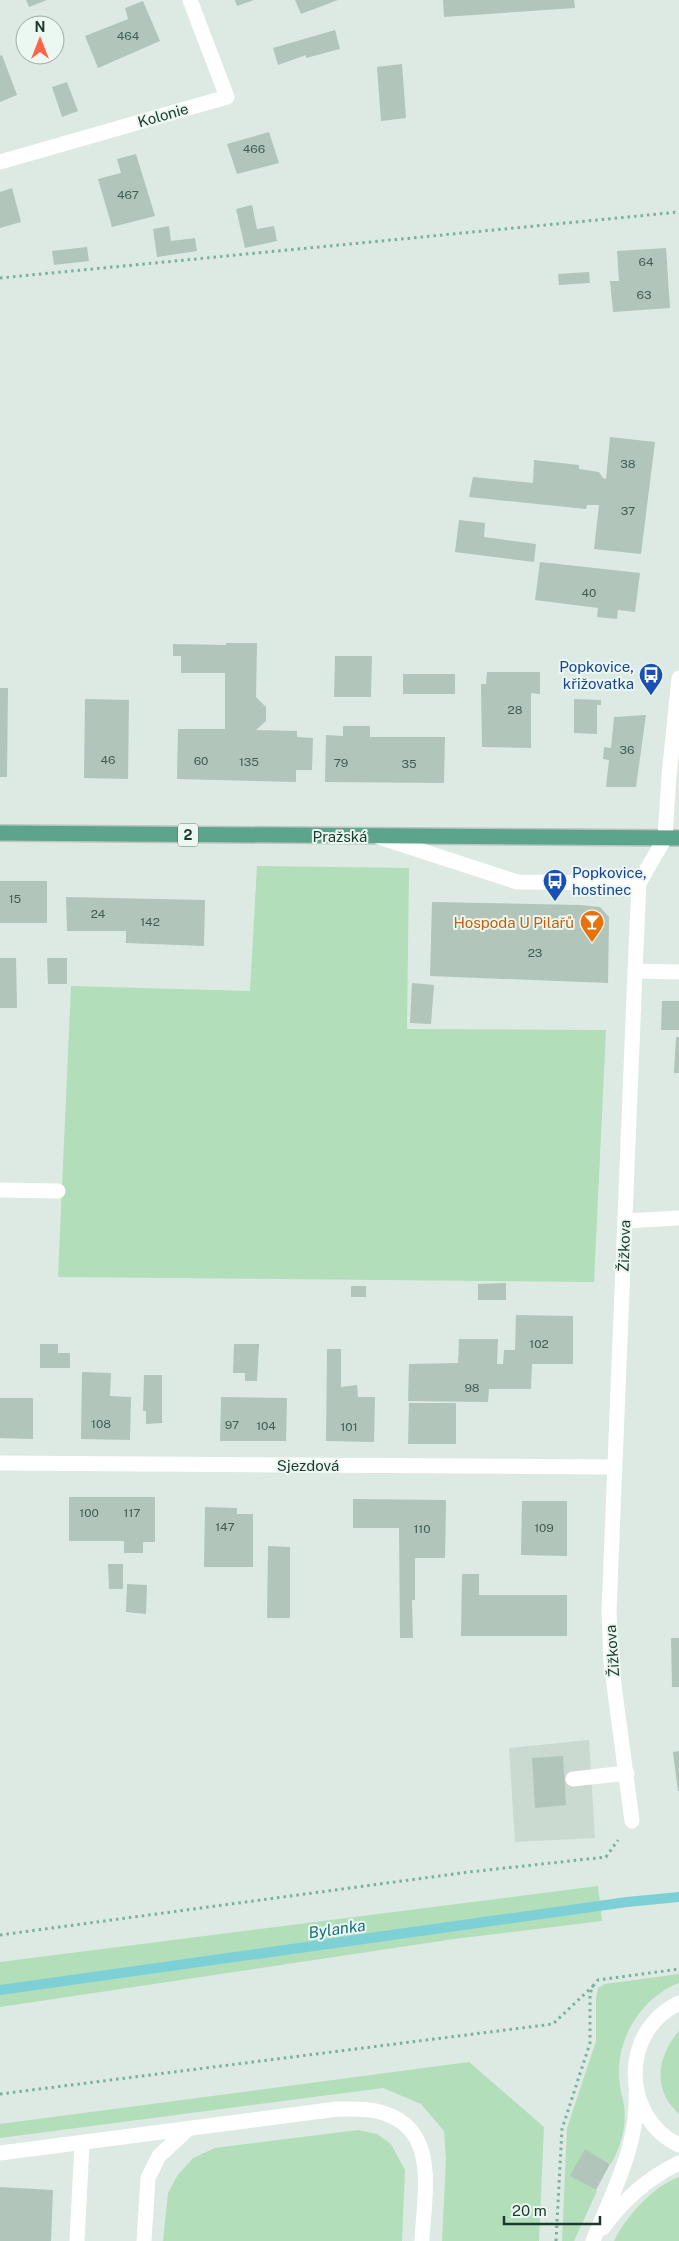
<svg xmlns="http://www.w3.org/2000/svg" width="679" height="2241" viewBox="0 0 679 2241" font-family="'Public Sans',sans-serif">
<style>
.built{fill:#cadad1}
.green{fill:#b2deba}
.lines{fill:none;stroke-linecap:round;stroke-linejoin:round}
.stream{stroke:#7dd0d6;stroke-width:10}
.building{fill:#b1c5bb}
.primary-casing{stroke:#bbc4c1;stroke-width:18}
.path{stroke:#79b19b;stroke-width:3;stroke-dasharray:2.5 4;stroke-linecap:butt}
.lane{stroke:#fff;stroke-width:15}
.street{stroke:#fff;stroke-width:15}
.primary{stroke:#5ca48b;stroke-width:15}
.labels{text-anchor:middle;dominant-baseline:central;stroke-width:4;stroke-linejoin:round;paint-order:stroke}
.number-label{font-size:12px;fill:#425d53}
.shield{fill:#ecf7f1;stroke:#5b736a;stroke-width:1}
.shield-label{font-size:14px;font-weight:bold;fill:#1d3a30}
.street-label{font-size:15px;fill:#1d3a30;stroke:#ecf7f1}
.transit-label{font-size:15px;fill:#164399;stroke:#ecf7f1;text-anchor:end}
.food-label{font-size:15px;fill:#c56008;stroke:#ecf7f1;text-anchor:end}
.water-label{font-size:16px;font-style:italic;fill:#13727b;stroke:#ecf7f1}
</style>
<rect width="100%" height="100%" fill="#dceae3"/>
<path class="built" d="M589 1740 595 1838 515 1842 509 1748Z"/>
<path class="green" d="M257 866 409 868 407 1029 606 1030 594 1282 58 1277 71 986 250 991Z
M598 1886 602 1921 454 1939 0 2007V1962Z
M679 1974V1983C645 1996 621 2031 619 2067 618 2080 621 2092 624 2105 627 2126 621 2146 611 2164L586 2150 571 2176 597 2191 574 2241H562L567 2128 596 2041V1999L598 1988 605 1984Z
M679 2031V2114C652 2090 657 2056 679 2031Z
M469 2062 544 2127 539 2241H442L446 2159 444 2131 421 2104 383 2088 0 2138V2124Z
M358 2130 377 2134 391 2144 405 2170 402 2241H163L168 2193 177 2176 193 2158 215 2148Z
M679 2177V2241H614C626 2217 652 2187 679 2177Z"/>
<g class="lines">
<path class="stream" d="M0 1990 627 1902 679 1897"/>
</g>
<path class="building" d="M26 0H47L29 7Z
M235 0H254L237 6Z
M295 0H338L301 14Z
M443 0H574L575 8 444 17Z
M143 1 160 41 98 68 85 36 128 19 125 8Z
M335 30 340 49 306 58V55L278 65 273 48Z
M2 55 17 95 0 102V56Z
M402 64 406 118 381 121 377 67Z
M67 82 78 111 62 117 52 87Z
M269 132 279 163 237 174 227 144Z
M136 154 155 216 112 227 98 179 121 173 117 159Z
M12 188 21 222 0 228V192Z
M252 205 257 229 274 226 277 241 245 248 236 209Z
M169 226 171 241 195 238 197 251 157 257 153 229Z
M87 247 89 261 54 265 52 251Z
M666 248 670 308 613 312 610 281H619L617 251Z
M589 272 590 283 559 285 558 274Z
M610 437 655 442 641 554 594 549 599 505H587L586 509 469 497 473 477 533 483 534 460 579 465V469L599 472 603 478 606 479Z
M459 520 485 523 484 537 536 544 534 562 455 552Z
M540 562 640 573 635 612 618 610 617 619 597 617 598 608 535 600Z
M226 643H257L256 697 266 707V721L256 730 297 731V737L313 738 312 770H296V782L177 779 178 729H225V673H181V656H173V644L226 645Z
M335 656H372L371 697H334Z
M487 672H540V694L531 693V748L482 747 481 684H486Z
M403 674H455V694H403Z
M0 688H8L7 777H0Z
M85 699 129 700 128 779 84 778Z
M574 699 601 700V705H597V734L574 733Z
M646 715 636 787H606L609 760 603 759 604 747 611 748 614 717Z
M343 726H370V737H445L444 783 325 782 326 735 343 736Z
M0 881H47V923H0Z
M66 897 205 900 204 946 126 943V931H67Z
M432 902 580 905 600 907 609 917 608 983 430 976Z
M0 958H16L17 1008H0Z
M47 958H67V984H48Z
M412 983 434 985 431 1024 410 1023Z
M662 1001H679V1030H661Z
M676 1037H679V1073H674Z
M506 1283V1300H478V1284Z
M351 1286H366V1297H351Z
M516 1315 573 1316V1364H532L531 1389H489L488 1402 408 1401 409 1364 458 1363 459 1339H498L497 1364H503L504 1350H515Z
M40 1344H58V1353H70V1368H40Z
M234 1344H259L257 1381H245V1373H233Z
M327 1349H341V1387L357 1385 358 1397H375L374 1442 326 1441Z
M82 1372 111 1373 110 1396 131 1397 130 1440 81 1439Z
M144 1375H162V1423L146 1424V1411H143Z
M221 1397 287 1398 286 1441H220Z
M0 1398H33V1439L0 1438Z
M409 1403H456V1444H408Z
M69 1497H155V1542H143V1553H124V1541H69Z
M353 1499 446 1500 445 1558H415V1600H412L413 1638H400L399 1528H353Z
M522 1501H567V1556L521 1555Z
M205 1507 237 1508V1514H253V1567H204Z
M268 1546 290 1547V1618H267Z
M108 1564H123V1589H109Z
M462 1574H479V1595H567V1636H461Z
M127 1584 147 1585 146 1614 126 1612Z
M671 1638H679V1687H672Z
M679 1751V1791H678L673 1752Z
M563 1756 566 1805 535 1808 532 1758Z
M585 2149 610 2164 596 2190 570 2176Z
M0 2187 53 2190 51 2241H0Z"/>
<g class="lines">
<defs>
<path id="primary" d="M0 833 679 838"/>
</defs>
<use href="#primary" class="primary-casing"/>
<path class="path" d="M0 278 679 212
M0 1935 469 1872 606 1857 618 1840
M0 2094 553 2024 593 1986
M556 2241 562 2129 590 2043V1994L593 1986 598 1980 679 1969"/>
<path class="lane" d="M379 837 517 882 639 883
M635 971 679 972
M0 1190 58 1191
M573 1779 627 1773
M0 2153 337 2109C350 2109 363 2108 376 2111 441 2125 424 2192 422 2241
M603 2228C623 2200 648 2178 679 2163
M77 2241 82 2144
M144 2241 148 2178 159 2156 187 2130
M593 2241C612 2193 639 2145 636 2092"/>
<path class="street" d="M0 162 227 97 190 0
M625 1221 679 1218
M0 1463 615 1467
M632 1821 611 1662 609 1611 635 971 639 883 665 838 669 776 679 678
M679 2003C620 2031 621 2117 679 2145"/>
<use href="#primary" class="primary"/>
</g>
<defs>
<symbol id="bus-pin" viewBox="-11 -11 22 30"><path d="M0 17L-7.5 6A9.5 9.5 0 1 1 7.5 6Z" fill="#1a4fb4" stroke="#ecf7f1"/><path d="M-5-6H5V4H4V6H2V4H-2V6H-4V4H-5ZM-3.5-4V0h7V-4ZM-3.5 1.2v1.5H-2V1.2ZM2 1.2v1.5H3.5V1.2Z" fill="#fff"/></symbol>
<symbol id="bar-pin" viewBox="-11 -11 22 30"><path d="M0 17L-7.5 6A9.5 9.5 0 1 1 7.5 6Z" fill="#e8710a" stroke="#ecf7f1"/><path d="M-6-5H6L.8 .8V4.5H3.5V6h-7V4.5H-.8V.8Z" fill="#fff"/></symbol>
</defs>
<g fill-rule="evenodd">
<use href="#bus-pin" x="637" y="661" width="28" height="38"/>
<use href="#bus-pin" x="541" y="867" width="28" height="38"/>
<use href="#bar-pin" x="578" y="908" width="28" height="38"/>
</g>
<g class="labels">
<g class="number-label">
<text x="128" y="36">464</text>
<text x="254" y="149">466</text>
<text x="128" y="195">467</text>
<text x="646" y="262">64</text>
<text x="644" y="295">63</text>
<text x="628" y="464">38</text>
<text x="628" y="511">37</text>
<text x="589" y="593">40</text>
<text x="515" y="710">28</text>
<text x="627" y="750">36</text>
<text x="108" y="760">46</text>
<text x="201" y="761">60</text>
<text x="249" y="762">135</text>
<text x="341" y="763">79</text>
<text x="409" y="764">35</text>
<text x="15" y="899">15</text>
<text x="98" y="914">24</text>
<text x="150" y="922">142</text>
<text x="535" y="953">23</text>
<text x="539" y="1344">102</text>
<text x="472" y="1388">98</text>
<text x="101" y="1424">108</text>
<text x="232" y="1425">97</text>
<text x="266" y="1426">104</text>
<text x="349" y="1427">101</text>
<text x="89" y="1513">100</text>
<text x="132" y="1513">117</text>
<text x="225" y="1527">147</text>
<text x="544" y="1528">109</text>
<text x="422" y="1529">110</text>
</g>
<rect class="shield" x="178" y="823.5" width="20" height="23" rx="4"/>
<g class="shield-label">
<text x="188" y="835">2</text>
</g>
<g class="street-label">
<text transform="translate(163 115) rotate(-16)">Kolonie</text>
<text x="340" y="836">Pražská</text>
<text transform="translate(624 1246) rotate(-88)">Žižkova</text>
<text x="308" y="1465">Sjezdová</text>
<text transform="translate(612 1651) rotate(-94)">Žižkova</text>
</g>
<g class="transit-label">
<text x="634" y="666">Popkovice,<tspan x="634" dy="17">křižovatka</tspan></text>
<text x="572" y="872" text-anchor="start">Popkovice,<tspan x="572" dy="17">hostinec</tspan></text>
</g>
<g class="food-label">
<text x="574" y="922">Hospoda U Pilařů</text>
</g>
<g class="water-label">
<text transform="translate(337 1929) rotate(-8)">Bylanka</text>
</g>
</g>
<g transform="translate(40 40)"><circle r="24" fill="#ecf7f1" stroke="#99aba4"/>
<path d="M0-4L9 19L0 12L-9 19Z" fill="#ff6345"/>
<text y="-8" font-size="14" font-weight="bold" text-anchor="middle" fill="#1d3a30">N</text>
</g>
<path d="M504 2216v8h96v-8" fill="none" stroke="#1d3a30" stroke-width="2.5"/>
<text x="512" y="2216" font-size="15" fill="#1d3a30" stroke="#ecf7f1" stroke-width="4" paint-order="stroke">20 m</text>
</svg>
